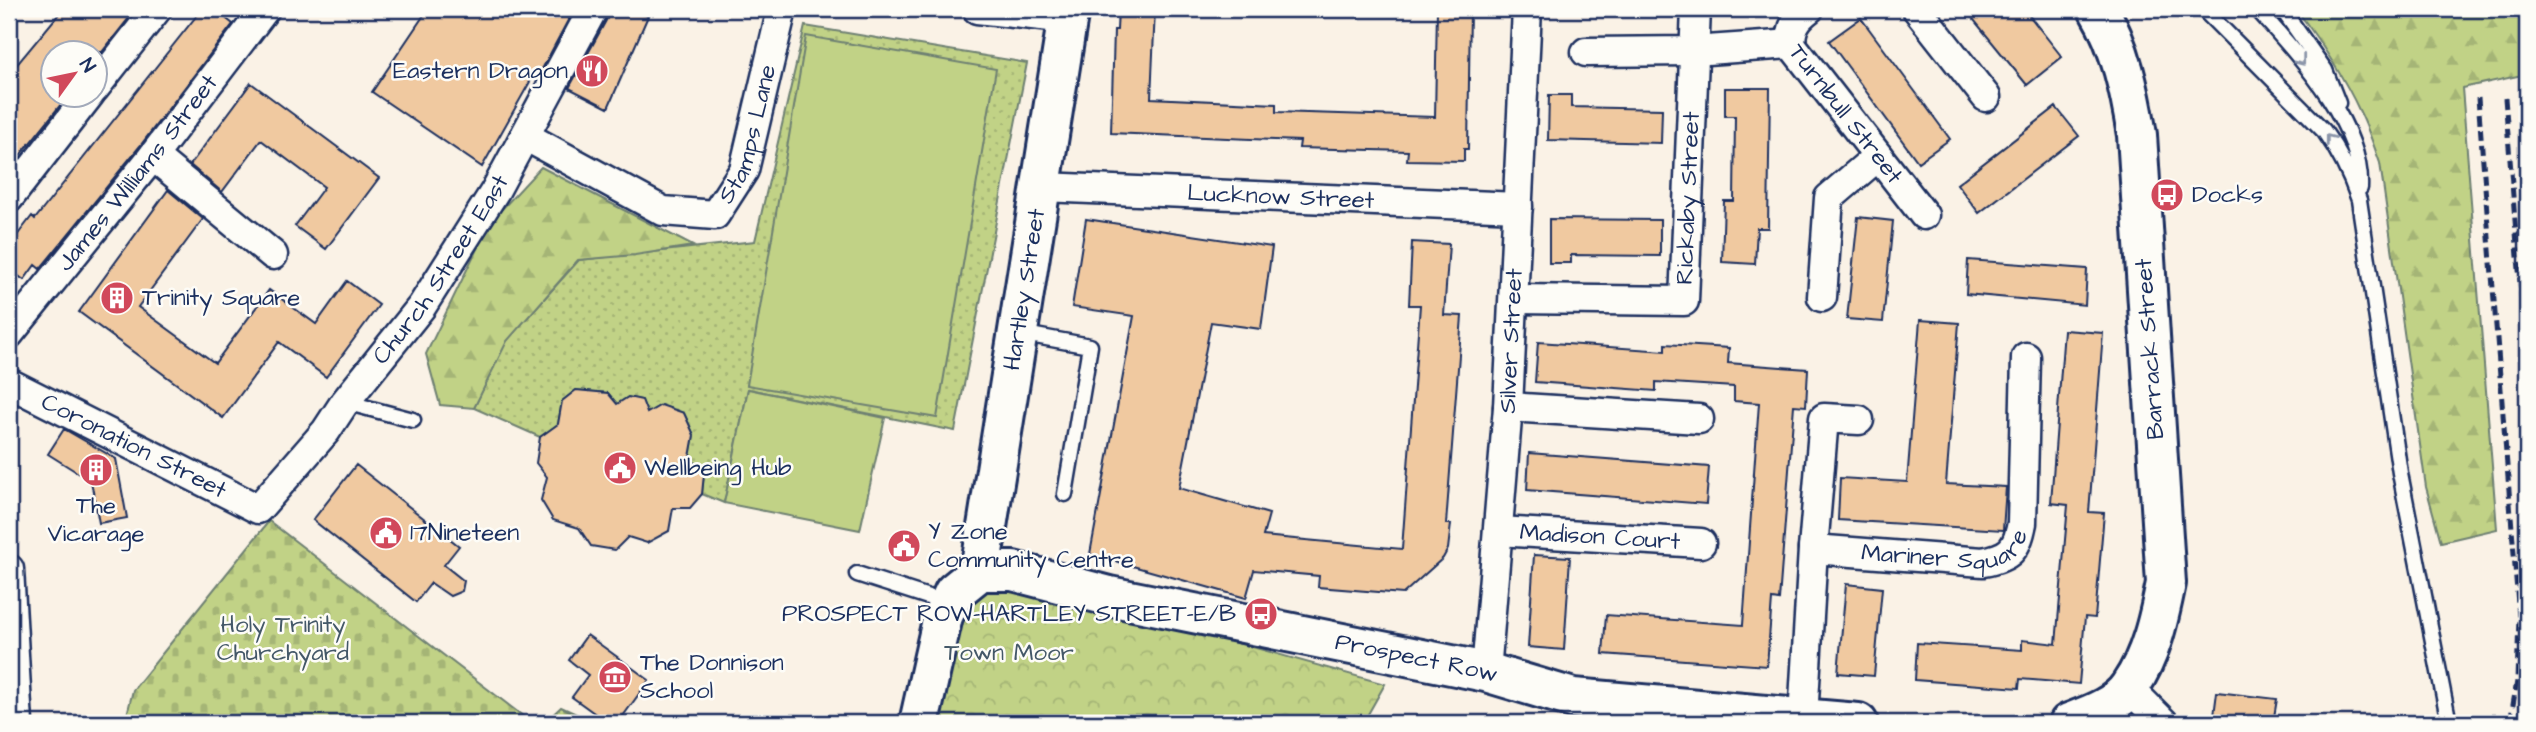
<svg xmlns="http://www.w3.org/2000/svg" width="2536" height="732" viewBox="0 0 2536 732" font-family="'Architects Daughter',sans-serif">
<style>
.grass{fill:url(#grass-dots);stroke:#6e8072;stroke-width:2}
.forest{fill:url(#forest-firs);stroke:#6e8072;stroke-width:2}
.cemetery{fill:url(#cemetery-stones);stroke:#6e8072;stroke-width:2}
.park{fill:url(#park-crowns);stroke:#6e8072;stroke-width:2}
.pitch{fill:#c1d286;stroke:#6e8072;stroke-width:2}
.building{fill:#f0c9a0;stroke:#1b2f5e;stroke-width:2}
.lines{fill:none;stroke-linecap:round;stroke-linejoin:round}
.lane-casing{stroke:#1b2f5e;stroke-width:19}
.street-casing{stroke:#1b2f5e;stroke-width:33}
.secondary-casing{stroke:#1b2f5e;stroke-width:44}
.lane{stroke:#fdfcf7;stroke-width:14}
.street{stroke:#fdfcf7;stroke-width:28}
.secondary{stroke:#fdfcf7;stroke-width:38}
.rail{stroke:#1b2f5e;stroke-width:5;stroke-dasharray:10 5;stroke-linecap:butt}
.oneway{stroke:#8c96aa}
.labels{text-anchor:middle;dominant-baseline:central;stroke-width:5;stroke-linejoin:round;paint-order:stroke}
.poi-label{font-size:24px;fill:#1b2f5e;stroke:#fdfcf7;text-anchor:start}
.street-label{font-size:24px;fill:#1b2f5e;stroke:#fdfcf7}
.park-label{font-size:24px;fill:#445868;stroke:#fdfcf7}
</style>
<defs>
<pattern id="grass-dots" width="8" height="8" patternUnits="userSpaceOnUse" patternTransform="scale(1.75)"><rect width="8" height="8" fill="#c1d286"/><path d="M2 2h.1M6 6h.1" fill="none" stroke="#a5b576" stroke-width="1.8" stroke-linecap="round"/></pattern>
<pattern id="forest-firs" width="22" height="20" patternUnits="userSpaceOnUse" patternTransform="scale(1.75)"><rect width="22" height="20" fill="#c1d286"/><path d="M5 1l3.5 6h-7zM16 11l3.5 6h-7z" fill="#a5b576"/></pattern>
<pattern id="cemetery-stones" width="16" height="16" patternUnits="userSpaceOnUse" patternTransform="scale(1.75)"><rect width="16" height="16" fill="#c1d286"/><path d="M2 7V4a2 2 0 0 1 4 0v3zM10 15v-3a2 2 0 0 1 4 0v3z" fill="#a5b576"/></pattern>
<pattern id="park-crowns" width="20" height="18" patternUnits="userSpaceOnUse" patternTransform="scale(1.75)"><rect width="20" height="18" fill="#c1d286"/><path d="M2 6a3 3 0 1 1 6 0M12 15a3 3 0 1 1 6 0" fill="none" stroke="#a5b576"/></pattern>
</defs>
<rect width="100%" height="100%" fill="#faf2e6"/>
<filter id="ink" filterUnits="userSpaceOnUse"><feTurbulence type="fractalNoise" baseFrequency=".0143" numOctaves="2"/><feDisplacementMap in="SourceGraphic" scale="14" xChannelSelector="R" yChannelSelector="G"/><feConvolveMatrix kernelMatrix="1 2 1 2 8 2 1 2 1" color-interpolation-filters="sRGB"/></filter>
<g filter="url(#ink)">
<path class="grass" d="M805 26 1027 63 955 431 748 389 724 503 702 494 704 474 690 457 694 435 684 413 661 405 647 413 642 400 628 397 617 404 608 393 576 390 562 401 558 424 540 437 474 408 506 341 579 260 755 241Z"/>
<path class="forest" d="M2296 9H2527V74L2462 88 2497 529 2441 542 2426 487 2380 163C2374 146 2368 128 2360 112 2343 75 2320 41 2296 9Z
M541 167 693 246 635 255 578 260 507 341 474 408 440 405 426 354 490 222Z"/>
<path class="cemetery" d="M269 521 532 723H125L133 690Z
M561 707 596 723H544Z"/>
<path class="park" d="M980 571 1385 684 1363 723H915Z"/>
<path class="pitch" d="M806 36 996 69 937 418 747 385Z
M748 389 885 418 860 530 724 503Z"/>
<path class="building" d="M63 9H136L102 52H52V94H69L9 169V74Z
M202 9H214L233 24 140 146 40 269 35 265 24 280 9 269V246L32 216 35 219Z
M428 9H574L540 73 536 71 482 167 372 92Z
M610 9H631L648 16 608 108 569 88 608 17Z
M1118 9H1155L1151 98 1276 104V112L1435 117 1437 9H1470L1468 149H1464V161L1407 160 1408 151 1299 148 1300 141 1111 133 1114 30H1117Z
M1965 9H2024L2062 57 2027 85Z
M1861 18 1950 139 1918 162 1829 41Z
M251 83 379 178 326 249 295 226 324 187 261 140 222 192 190 165Z
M1725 88H1770L1768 228H1757L1755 264 1722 262 1724 201H1734L1735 116H1725Z
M1549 95H1571V107L1662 109 1661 143 1548 140Z
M2056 107 2079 136 1979 213 1957 184Z
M168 190 203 219 138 307 215 363 269 290 316 324 347 281 379 305 326 377 279 342 223 418 79 312Z
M1858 217 1893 221 1883 322 1847 319Z
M1086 219 1272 247 1261 329 1211 322 1179 488 1269 514 1263 536 1402 549 1420 305H1409L1412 242 1449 244 1444 315 1462 316 1446 524H1451L1448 549 1443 558 1403 594 1318 587 1319 576 1254 570 1246 598 1090 554 1134 316 1072 307Z
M1549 219 1660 220V256L1571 255V263H1549Z
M1968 260 2087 269 2085 305 1966 294Z
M1920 320 1959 323 1946 484 2006 487 2003 530 1838 520 1840 478 1907 482Z
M2064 330 2103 333 2089 512 2104 513 2095 618 2085 617 2079 684 2020 679 2019 688 1915 680 1917 643 2022 650V640L2056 644 2068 505 2051 503Z
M1538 342 1665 351V344L1729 348 1728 363 1808 369 1806 406 1794 405 1779 600 1772 599 1767 666 1603 654 1606 615 1743 625 1759 403 1734 401V387L1656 382V391L1535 382Z
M576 390 608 393 617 404 628 397 642 400 647 413 661 405 684 413 694 435 690 457 704 474 702 494 690 508H673L669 531 647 543 628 537 615 550 591 546 579 528 553 520 541 500 547 477 536 463 540 437 558 424 562 401Z
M64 429 116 459 127 518 99 523 91 481 48 454Z
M1529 453 1709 467 1706 504 1527 490Z
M356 465 459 546 444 565 464 581 462 591 450 596 431 583 416 602 313 520Z
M1534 555 1570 557 1564 650 1528 647Z
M1846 584 1882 588 1874 676 1838 673Z
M587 635 649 680 618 723H608L572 697 588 675 569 660Z
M2217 692 2277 699 2273 723H2213Z"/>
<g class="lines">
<defs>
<path id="lane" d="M2203 9 2324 131C2340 153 2350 174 2359 200L2400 473 2449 723
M2257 9C2297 54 2363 123 2360 188
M2282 9 2325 70 2338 103
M1019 333 1090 346 1065 494
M345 402 413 420
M857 574 947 603"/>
<g id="street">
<path d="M977 9 1069 19"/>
<path d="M1917 9 1986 97"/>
<path d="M1791 44C1791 27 1796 19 1809 9"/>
<path id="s1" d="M1586 52 1693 51 1791 44 1924 215"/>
<path d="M94 89 157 9"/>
<path id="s2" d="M525 136 663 211 715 215 744 170 782 9"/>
<path d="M153 156 273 255"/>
<path id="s3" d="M1043 187 1518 207"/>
<path d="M9 198 90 94"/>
<path d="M1822 297 1829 198 1878 156"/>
<path id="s4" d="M1514 299 1684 301 1696 9"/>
<path id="s5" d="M9 334 153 156 265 9"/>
<path id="s6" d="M9 383 258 509 326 431 345 402 422 306 495 191 593 9"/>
<path d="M1508 407 1699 419"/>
<path id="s7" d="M1498 531 1701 543"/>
<path id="s8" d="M1813 549 1983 562C2010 557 2017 550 2022 523L2026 357"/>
<path d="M9 569 18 723"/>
<path id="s9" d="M1486 672 1508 407 1527 9"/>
<path d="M2129 688 2164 723"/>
<path d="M1803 718 1813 549 1824 418 1859 420"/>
</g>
<g id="secondary">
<path id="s10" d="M980 571H1013L1109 596 1486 672 1573 698 1858 723"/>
<path id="s11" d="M980 571 1069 9"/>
<path d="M919 723 943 616 954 592 980 571"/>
<path d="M2069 723C2090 715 2117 706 2130 686 2151 656 2159 618 2166 583L2137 135C2130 92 2121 47 2098 9"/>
</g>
</defs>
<use href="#lane" class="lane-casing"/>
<use href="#street" class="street-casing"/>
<use href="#secondary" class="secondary-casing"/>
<use href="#lane" class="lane"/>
<use href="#street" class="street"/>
<use href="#secondary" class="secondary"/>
<path class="rail" d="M2478 98 2519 617 2517 681 2510 723
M2505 98 2527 367"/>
</g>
<defs><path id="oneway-chevron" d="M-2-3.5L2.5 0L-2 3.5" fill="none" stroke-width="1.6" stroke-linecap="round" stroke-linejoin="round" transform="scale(1.75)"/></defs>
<g class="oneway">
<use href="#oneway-chevron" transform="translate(2301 61) rotate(52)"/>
<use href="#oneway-chevron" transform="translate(2330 139) rotate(-128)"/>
</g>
</g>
<defs>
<symbol id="restaurant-disc" viewBox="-11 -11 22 22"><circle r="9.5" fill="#d1495b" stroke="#fdfcf7"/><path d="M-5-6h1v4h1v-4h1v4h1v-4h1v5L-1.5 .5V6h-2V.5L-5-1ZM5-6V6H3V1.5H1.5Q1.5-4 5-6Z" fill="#fff"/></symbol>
<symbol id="bus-disc" viewBox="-11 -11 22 22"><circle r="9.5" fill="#d1495b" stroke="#fdfcf7"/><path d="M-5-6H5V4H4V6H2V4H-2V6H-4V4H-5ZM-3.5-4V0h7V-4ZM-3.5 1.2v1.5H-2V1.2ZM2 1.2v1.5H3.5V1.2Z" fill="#fff"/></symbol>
<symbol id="building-disc" viewBox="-11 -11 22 22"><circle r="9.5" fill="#d1495b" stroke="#fdfcf7"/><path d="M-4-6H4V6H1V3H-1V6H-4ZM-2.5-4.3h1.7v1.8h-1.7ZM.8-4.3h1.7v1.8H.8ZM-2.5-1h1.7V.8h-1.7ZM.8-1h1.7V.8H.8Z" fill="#fff"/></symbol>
<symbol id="civic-disc" viewBox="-11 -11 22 22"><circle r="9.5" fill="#d1495b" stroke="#fdfcf7"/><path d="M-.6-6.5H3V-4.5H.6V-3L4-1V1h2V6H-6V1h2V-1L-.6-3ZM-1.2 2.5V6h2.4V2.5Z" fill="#fff"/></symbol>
<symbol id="museum-disc" viewBox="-11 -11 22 22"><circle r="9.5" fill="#d1495b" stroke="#fdfcf7"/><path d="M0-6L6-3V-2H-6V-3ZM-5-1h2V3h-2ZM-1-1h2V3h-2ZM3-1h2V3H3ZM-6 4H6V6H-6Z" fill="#fff"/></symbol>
</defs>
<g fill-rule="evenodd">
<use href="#restaurant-disc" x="573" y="52" width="38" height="38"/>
<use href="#bus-disc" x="2148" y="176" width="38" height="38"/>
<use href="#building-disc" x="98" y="279" width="38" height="38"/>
<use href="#civic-disc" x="601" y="449" width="38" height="38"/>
<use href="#building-disc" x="77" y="451" width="38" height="38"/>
<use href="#civic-disc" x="367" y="514" width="38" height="38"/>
<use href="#civic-disc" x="885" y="527" width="38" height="38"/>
<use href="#bus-disc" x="1242" y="595" width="38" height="38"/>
<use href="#museum-disc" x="596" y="658" width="38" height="38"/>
</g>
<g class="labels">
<g class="poi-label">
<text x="568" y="71" text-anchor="end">Eastern Dragon</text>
<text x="2192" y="195">Docks</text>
<text x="142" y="298">Trinity Square</text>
<text x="644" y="468">Wellbeing Hub</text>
<text x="96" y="506" text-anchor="middle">The<tspan x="96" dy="28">Vicarage</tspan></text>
<text x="928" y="532">Y Zone<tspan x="928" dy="28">Community Centre</tspan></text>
<text x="410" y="533">17Nineteen</text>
<text x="1236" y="614" text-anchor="end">PROSPECT ROW-HARTLEY STREET-E/B</text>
<text x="640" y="663">The Donnison<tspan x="640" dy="28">School</tspan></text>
</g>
<g class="street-label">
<text stroke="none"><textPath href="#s1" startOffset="294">Turnbull Street</textPath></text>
<text stroke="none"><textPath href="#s2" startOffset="298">Stamps Lane</textPath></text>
<text stroke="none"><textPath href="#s5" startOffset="206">James Williams Street</textPath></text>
<text stroke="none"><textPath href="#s3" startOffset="238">Lucknow Street</textPath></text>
<text stroke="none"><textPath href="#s4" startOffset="273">Rickaby Street</textPath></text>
<text stroke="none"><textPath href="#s6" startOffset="581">Church Street East</textPath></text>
<text stroke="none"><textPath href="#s11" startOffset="285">Hartley Street</textPath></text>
<text stroke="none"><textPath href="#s9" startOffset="332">Silver Street</textPath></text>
<text transform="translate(2150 349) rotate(-94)">Barrack Street</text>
<text stroke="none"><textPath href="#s6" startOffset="140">Coronation Street</textPath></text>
<text stroke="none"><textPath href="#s8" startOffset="136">Mariner Square</textPath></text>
<text stroke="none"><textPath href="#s7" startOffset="102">Madison Court</textPath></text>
<text stroke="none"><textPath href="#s10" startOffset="446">Prospect Row</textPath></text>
</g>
<g class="park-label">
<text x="283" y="625">Holy Trinity<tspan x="283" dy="28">Churchyard</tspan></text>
<text x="1009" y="653">Town Moor</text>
</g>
</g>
<rect width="2536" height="732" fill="none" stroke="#fdfcf7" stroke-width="35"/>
<rect x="18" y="18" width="2501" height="697" fill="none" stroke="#1b2f5e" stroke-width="2.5" filter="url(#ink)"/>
<g transform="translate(74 74) rotate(57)"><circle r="33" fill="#fdfcf7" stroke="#a3aaba" stroke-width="2"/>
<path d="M0-5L12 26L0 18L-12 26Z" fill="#d1495b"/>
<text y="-10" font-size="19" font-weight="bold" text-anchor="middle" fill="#1b2f5e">N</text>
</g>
</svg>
